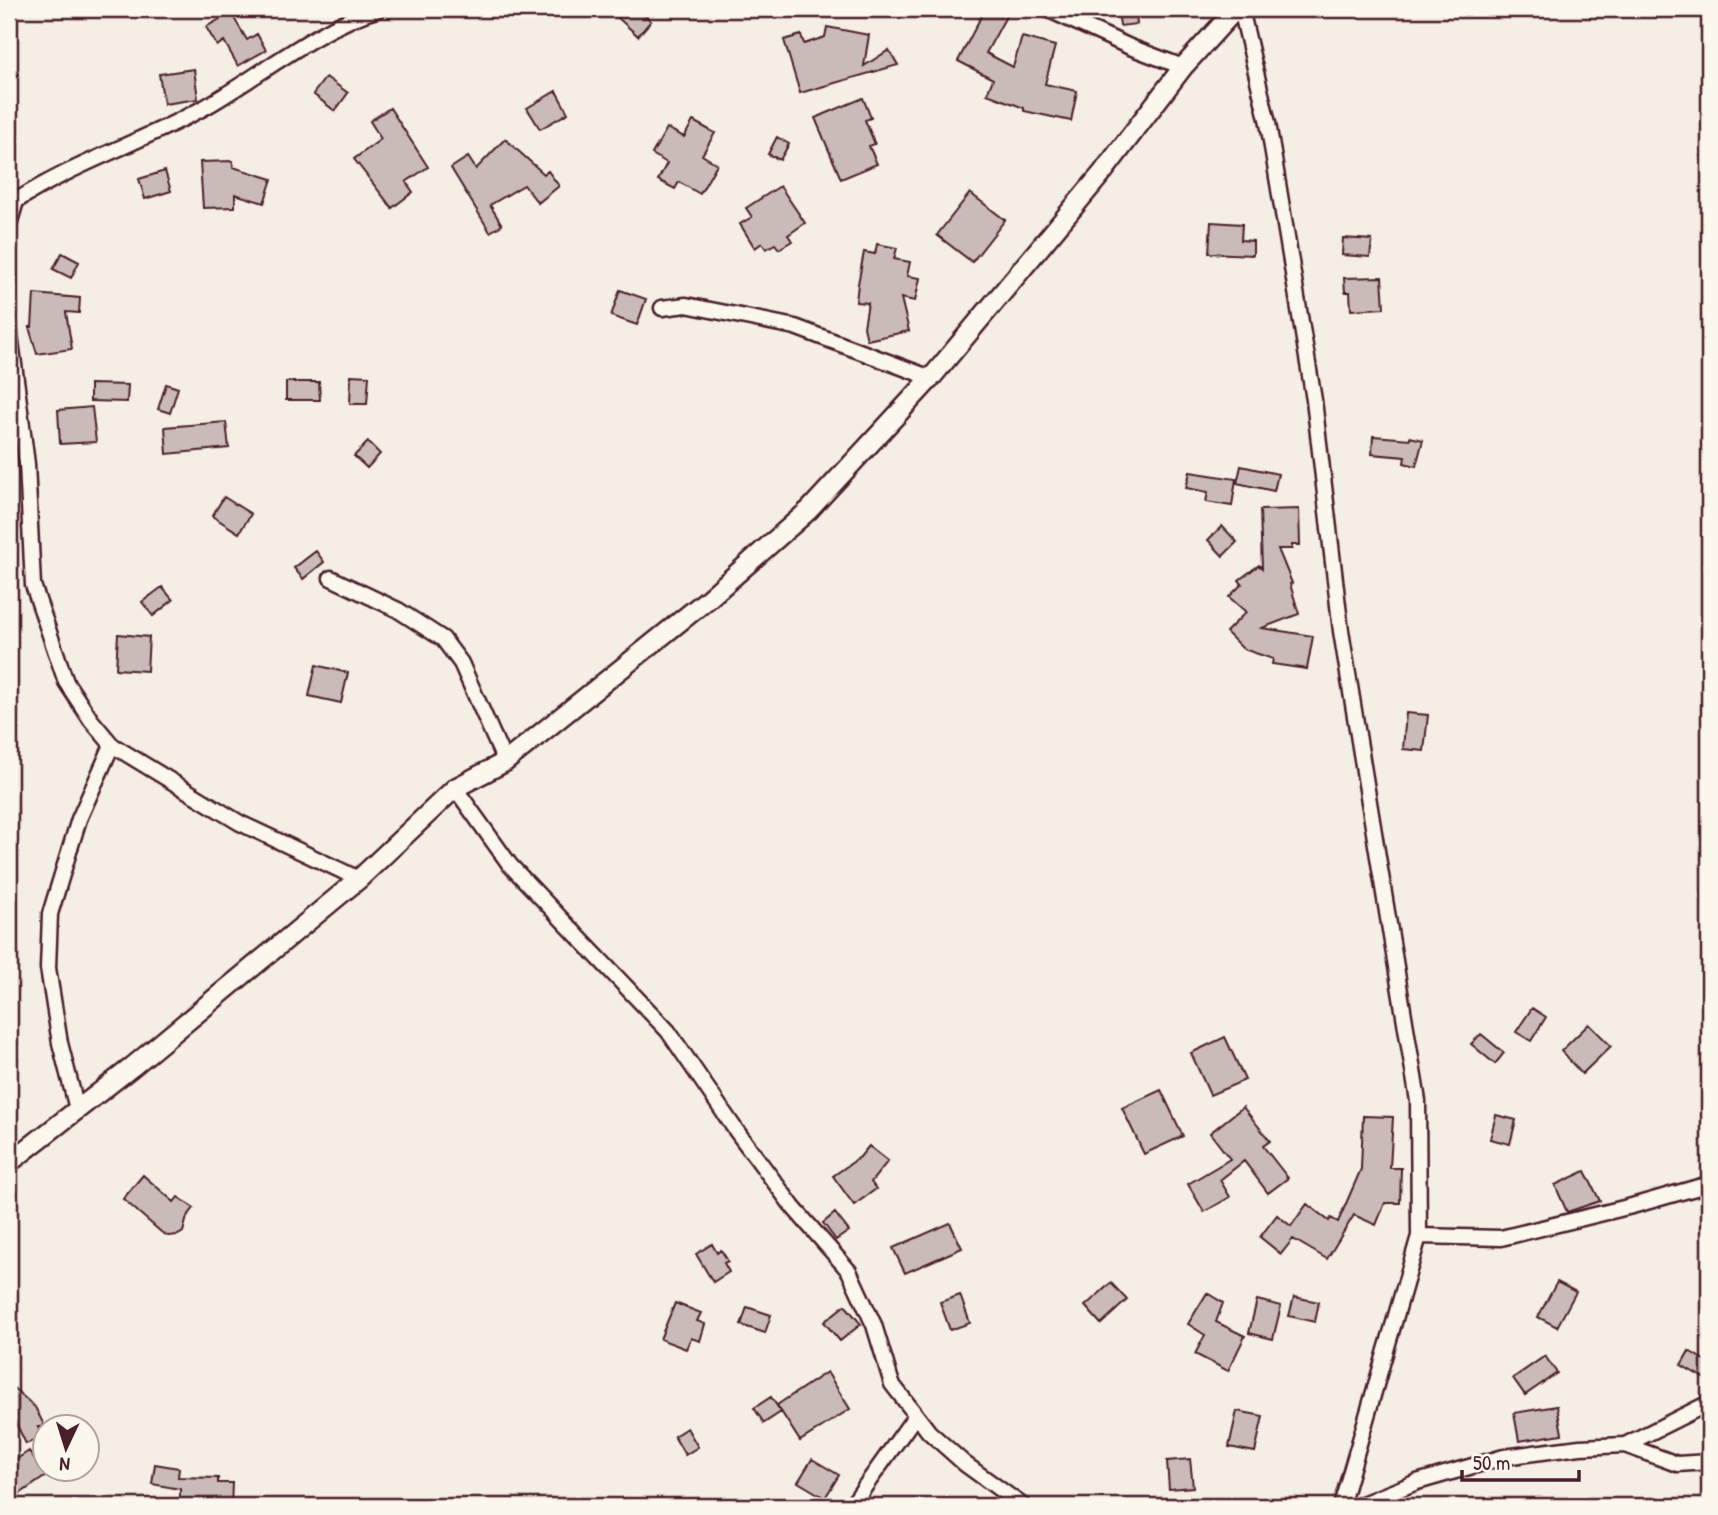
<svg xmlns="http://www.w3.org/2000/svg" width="1718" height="1515" viewBox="0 0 1718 1515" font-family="'Patrick Hand',sans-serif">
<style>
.building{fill:#cabbb6;stroke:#4a1f2b;stroke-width:2}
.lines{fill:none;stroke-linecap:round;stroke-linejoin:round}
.minor-casing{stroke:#4a1f2b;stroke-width:19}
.tertiary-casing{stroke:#4a1f2b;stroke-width:23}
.minor{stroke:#fbf7ec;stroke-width:14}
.tertiary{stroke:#fbf7ec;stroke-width:18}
</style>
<rect width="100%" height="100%" fill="#f4eee4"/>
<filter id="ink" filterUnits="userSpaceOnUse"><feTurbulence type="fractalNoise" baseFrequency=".0143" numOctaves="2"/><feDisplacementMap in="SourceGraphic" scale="14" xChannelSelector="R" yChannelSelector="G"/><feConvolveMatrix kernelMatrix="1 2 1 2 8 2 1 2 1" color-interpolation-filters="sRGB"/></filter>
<g filter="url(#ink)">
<path class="building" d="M622 9H638L651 21 638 36 616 16Z
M985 9H1010L986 53 1013 67 1022 37 1055 46 1045 84 1077 91 1071 121 1024 111V108L987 94 993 79 958 61Z
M1135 9 1137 24 1120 26 1118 10Z
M231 13 247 40 257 34 266 50 238 66 224 41 217 46 206 27Z
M827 27 869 35 864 66 889 50 898 65 800 93 784 40 801 35 804 44 825 37Z
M194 69 198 99 164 104 159 74Z
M326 77 348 93 335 111 313 94Z
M556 91 568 113 540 129 527 108Z
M863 98 871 118 865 120 875 144 869 146 877 164 841 179 815 118Z
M390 108 428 167 406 182 413 192 392 208 354 159 381 139 370 121Z
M693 121 715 133 702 155 717 164 700 194 679 182 675 189 658 180 667 163 652 154 667 128 684 137Z
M777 137 789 144 780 160 768 154Z
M505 139 544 174 548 171 559 186 538 203 524 185 490 205 502 225 490 232 451 168 468 157 476 169Z
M233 161V167L272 179 264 203 235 194V207L203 208 200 162Z
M165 171 171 191 145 199 139 179Z
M780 186 805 223 788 235 792 241 779 249 775 244 766 249 762 243 755 248 740 224 752 217 746 208Z
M970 193 1005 220 972 262 937 235Z
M1211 222 1242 224 1241 240 1253 241V255L1209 253Z
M1343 238 1372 240 1370 257 1342 255Z
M877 244 897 248 894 259 910 262 907 276 920 278 915 301 901 298 909 331 867 340 864 327 868 303 856 302 858 284 864 252 875 254Z
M62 253 79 262 71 278 53 269Z
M1382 277 1384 308 1351 310 1350 292H1345L1344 278Z
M620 290 646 299 637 325 611 316Z
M34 294 80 298 79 313 66 312 72 349 37 354 29 327H32Z
M351 375 369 376 367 404H350Z
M286 382H319L320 400H286Z
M90 384 128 385 127 402 90 401Z
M166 384 178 388 170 413 158 409Z
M92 407 96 442 60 444 58 410Z
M226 422 229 448 167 454 165 427Z
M1373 436 1410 439V437L1423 440 1416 466 1404 463 1405 457 1372 454Z
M368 442 380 454 367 468 354 456Z
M1241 466 1278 474 1274 491 1237 483Z
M1190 472 1236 479 1232 506 1206 502 1208 492 1186 488Z
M224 497 251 514 239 533 212 516Z
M1299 509 1300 545H1292V549H1278L1292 583 1290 584 1299 614 1262 628 1313 636 1307 669 1272 664 1273 659 1243 649 1226 632 1246 612 1229 597 1242 584 1239 580 1259 565 1262 568 1260 510Z
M1222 526 1237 542 1223 556 1208 540Z
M316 551 324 562 303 579 294 568Z
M162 587 173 600 153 616 142 602Z
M118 634 149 637 147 671 116 669Z
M316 665 348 673 341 703 309 696Z
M1406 713 1428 715 1424 751 1403 749Z
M1532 1008 1546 1017 1531 1041 1516 1032Z
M1589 1024 1611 1046 1582 1074 1561 1051Z
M1481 1034 1504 1053 1495 1064 1471 1044Z
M1225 1037 1245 1080 1210 1095 1191 1053Z
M1161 1090 1183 1136 1144 1154 1122 1108Z
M1243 1107 1270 1141 1263 1146 1288 1178 1268 1193 1244 1161 1220 1180 1230 1197 1204 1212 1188 1184 1230 1159 1210 1133Z
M1496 1115 1516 1120 1510 1144 1490 1139Z
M1363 1116 1393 1117 1390 1168H1401L1400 1203H1385L1376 1225 1354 1215 1327 1259 1293 1239 1281 1254 1260 1237 1277 1215 1291 1226 1307 1204 1329 1221 1331 1218 1338 1222 1361 1169Z
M869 1146 888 1161 871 1182 876 1189 854 1205 833 1176 860 1157Z
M1585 1171 1600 1201 1567 1212 1555 1185Z
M143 1175 174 1202 178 1197 194 1208 187 1217 183 1232 178 1235 168 1236 161 1232 123 1199Z
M835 1213 849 1231 836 1240 823 1223Z
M950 1223 962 1248 905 1273 893 1248Z
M712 1244 717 1253 721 1250 728 1261 724 1263 729 1272 713 1282 696 1254Z
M1557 1282 1576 1292 1557 1327 1538 1317Z
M1111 1283 1127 1300 1101 1324 1085 1306Z
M1207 1293 1223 1303 1216 1322 1245 1336 1228 1371 1195 1354 1205 1335 1188 1324Z
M960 1295 970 1323 950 1330 940 1302Z
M1294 1297 1319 1302 1315 1322 1289 1316Z
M1257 1300 1281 1306 1273 1339 1249 1333Z
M675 1303 701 1313 697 1321 705 1324 700 1341 691 1338 686 1349 660 1339Z
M845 1305 861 1324 840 1341 824 1322Z
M747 1307 771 1315 765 1333 741 1325Z
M1689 1351 1709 1363V1381L1681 1365Z
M1545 1356 1557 1373 1525 1395 1513 1378Z
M827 1372 850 1409 800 1441 777 1405Z
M9 1384 35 1407 45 1427H38L42 1437 26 1444 14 1419 9 1424Z
M771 1397 781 1412 764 1423 754 1408Z
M1557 1406 1562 1434 1519 1441 1514 1413Z
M1237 1411 1263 1416 1255 1452 1229 1447Z
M687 1428 698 1447 685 1455 674 1436Z
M29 1451 46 1476 9 1501V1464Z
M812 1459 839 1475 825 1498 798 1482Z
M1190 1459 1193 1487 1169 1489 1167 1461Z
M155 1464 179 1468 178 1477 218 1478V1483H232L231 1506H180V1489L152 1484Z"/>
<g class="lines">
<defs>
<path id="minor" d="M1047 9 1130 47 1183 67
M1241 9 1268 123 1314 400 1341 631 1418 1101 1419 1236 1341 1506
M9 225 16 201C76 162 145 141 207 106 261 75 320 26 379 9
M662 308 686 305 795 327 931 378
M9 326 27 464 33 585 66 682 91 720 112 745 240 823 359 879
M331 578 398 610 443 639 461 663 505 762
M455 788 510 865 668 1031 735 1129 793 1207 849 1271 874 1325 892 1384 916 1415 929 1432 965 1464 1023 1506
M77 1109 60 1043 48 968 50 914 79 819 112 745
M1419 1236 1501 1238 1632 1206 1709 1184
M1625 1445 1709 1403
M851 1506 916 1415
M1357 1506 1417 1482 1504 1457 1580 1447 1625 1445 1677 1464 1709 1462"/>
<path id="tertiary" d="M9 1163 132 1067 359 879 455 788 505 762 708 599 809 510 931 378 1103 172 1183 67 1236 9"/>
</defs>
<use href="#minor" class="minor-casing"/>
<use href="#tertiary" class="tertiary-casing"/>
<use href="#minor" class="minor"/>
<use href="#tertiary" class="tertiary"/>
</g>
</g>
<rect width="1718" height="1515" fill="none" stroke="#fbf7ec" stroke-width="35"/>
<rect x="18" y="18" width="1683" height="1480" fill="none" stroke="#4a1f2b" stroke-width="2.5" filter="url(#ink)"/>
<g transform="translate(66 1448) rotate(184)"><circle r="33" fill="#fbf7ec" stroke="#b4a19f" stroke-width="2"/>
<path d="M0-5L12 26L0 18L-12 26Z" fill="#4a1f2b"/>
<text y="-10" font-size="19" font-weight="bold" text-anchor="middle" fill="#4a1f2b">N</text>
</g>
<path d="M1462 1470v10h117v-10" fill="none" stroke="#4a1f2b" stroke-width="3.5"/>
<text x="1473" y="1470" font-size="21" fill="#4a1f2b" stroke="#fbf7ec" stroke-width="5" paint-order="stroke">50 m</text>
</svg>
